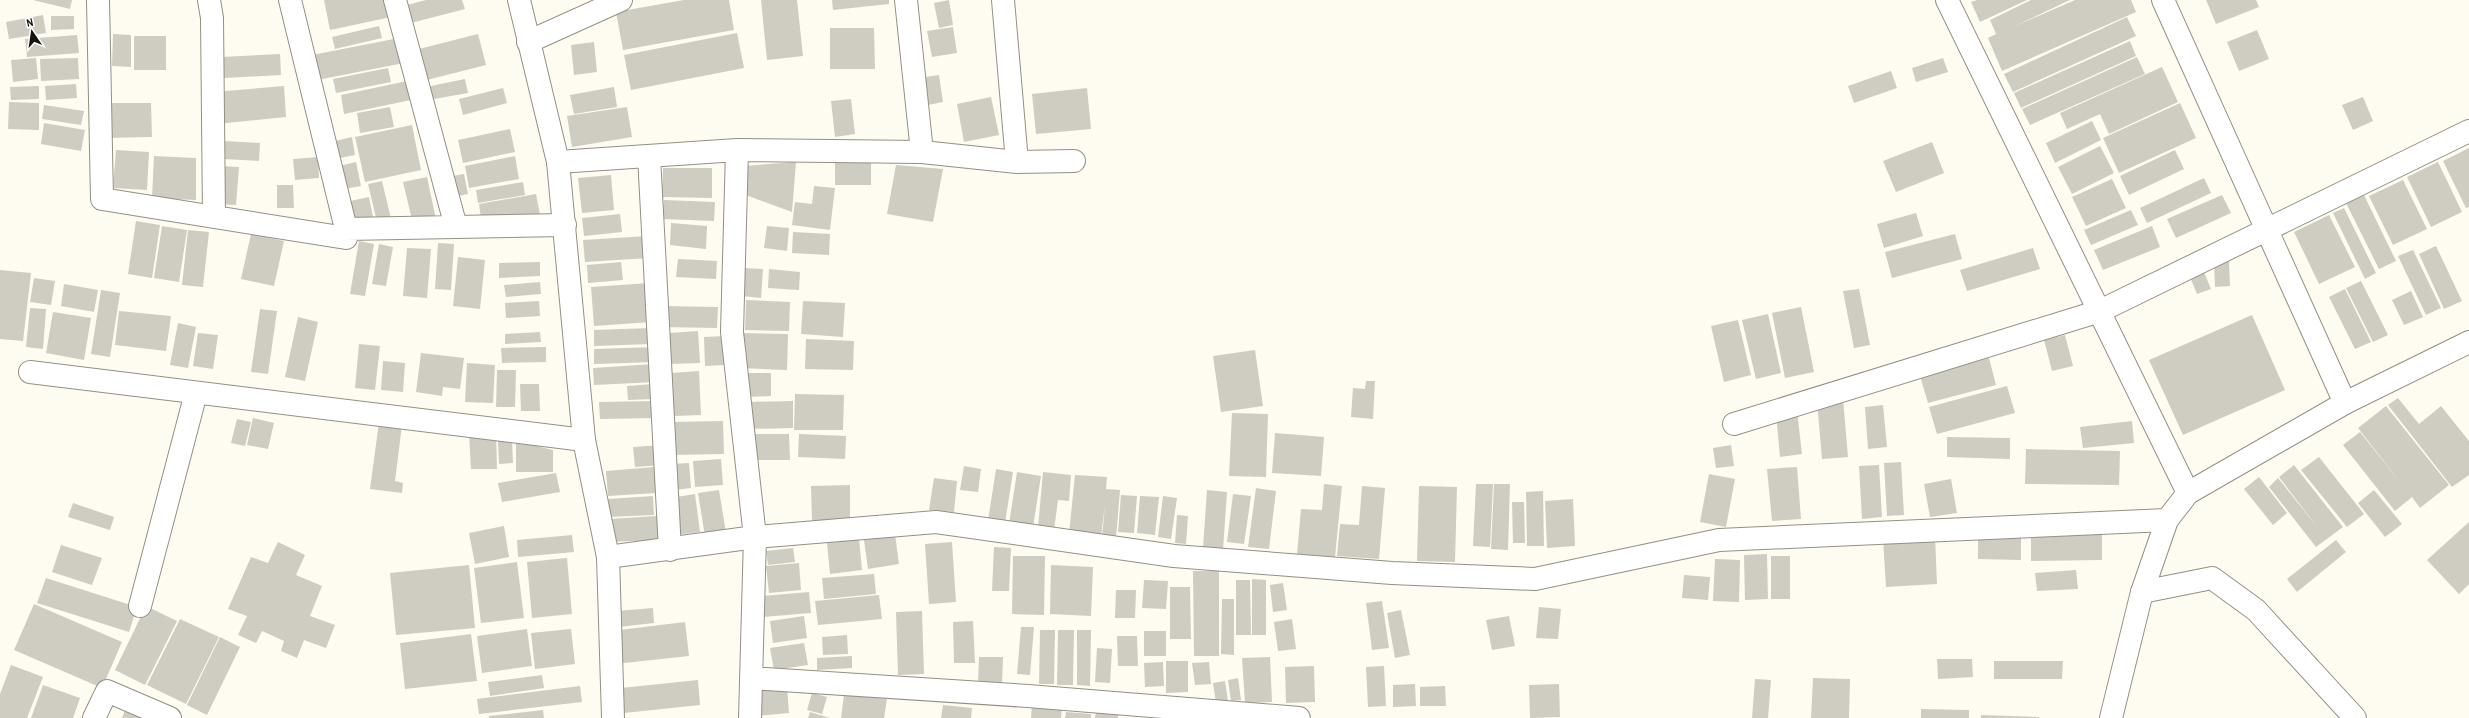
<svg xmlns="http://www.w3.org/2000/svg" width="2469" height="718" viewBox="0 0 2469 718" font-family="'Archivo Narrow',sans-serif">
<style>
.building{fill:#cfccc2}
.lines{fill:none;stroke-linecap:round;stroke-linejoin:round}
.minor-casing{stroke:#929086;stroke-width:24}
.tertiary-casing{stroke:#929086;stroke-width:24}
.secondary-casing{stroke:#929086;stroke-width:24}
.minor{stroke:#fff;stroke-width:22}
.tertiary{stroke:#fff;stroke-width:22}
.secondary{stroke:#fff;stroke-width:22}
</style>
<rect width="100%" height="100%" fill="#fefcf1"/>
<path class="building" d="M33 0H72L70 9Z
M324 0H387L391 17 330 30Z
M426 0H462L465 9 411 23 407 5Z
M684 0H729L734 30 623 50 616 12Z
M761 0H797L803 56 767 60Z
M832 0H889V4L833 10Z
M949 0 953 25 939 28 934 3Z
M1977 0H2027L1980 22 1971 2Z
M2031 0H2070L2013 27 2075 0H2131L2136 12 2002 71 1988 38 1996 34 1990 20Z
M2206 0H2256L2259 7 2216 24Z
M43 15 46 33 9 39 6 22Z
M51 16H74V29L51 30Z
M2127 17 2136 36 2013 92 2004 74Z
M379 26 382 38 335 49 332 37Z
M953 27 957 53 932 57 927 31Z
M830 28H874L875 69H830Z
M2257 30 2269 59 2239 71 2227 42Z
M737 33 744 68 631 90 624 55Z
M113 34 131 35V67L112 66Z
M478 34 486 65 419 82 411 51Z
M77 35 79 53 27 57 25 39Z
M134 36H166V70H134Z
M399 38 404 63 312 81 307 56Z
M2130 41 2136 56 2021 108 2014 93Z
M594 42 597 72 574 75 571 45Z
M280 54 281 75 224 78 222 57Z
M2137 57 2145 74 2030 125 2022 109Z
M36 58 38 79 13 82 11 60Z
M78 58 79 79 41 81 40 59Z
M1943 58 1948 72 1916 82 1912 68Z
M2162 67 2178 102 2109 134 2100 114 2067 129 2060 113Z
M388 68 391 82 336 93 333 79Z
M1891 71 1897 88 1854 103 1848 86Z
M939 75 943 102 923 106 919 78Z
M465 79 468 93 428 100 426 87Z
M407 81 411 100 344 114 341 95Z
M76 84 77 98 46 100 45 86Z
M39 86V99L11 100 10 87Z
M284 86 286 117 217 124 214 92Z
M614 87 617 107 574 114 570 95Z
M503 88 507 103 463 115 459 99Z
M1087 88 1091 129 1036 134 1032 94Z
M991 97 999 135 964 142 957 104Z
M2363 97 2373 121 2353 130 2342 105Z
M851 99 855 134 835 137 831 101Z
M9 102 39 103V130L8 129Z
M105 103H151L152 137 106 138Z
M2180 103 2196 138 2119 173 2103 138Z
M44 105 84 111 81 125 42 119Z
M390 107 394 127 360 133 357 113Z
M627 107 632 137 572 147 567 116Z
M2092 121 2101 140 2055 163 2046 143Z
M44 123 85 130 81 151 41 144Z
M412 125 421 170 365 182 355 137Z
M510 129 515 152 463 163 458 140Z
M352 137 355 155 335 159 331 142Z
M224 141 260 143 259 161 223 159Z
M1932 142 1944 173 1896 192 1883 161Z
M2100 146 2114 173 2072 194 2058 167Z
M2469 148V207L2466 208 2443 161Z
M116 150 149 152 147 190 113 188Z
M2175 150 2184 169 2129 195 2120 176Z
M154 156 196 158V200L152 198Z
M515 156 519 179 469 188 465 166Z
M318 157 319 178 295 180 293 159Z
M871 157V185H835V158Z
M356 162 361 186 344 189 339 166Z
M796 162 792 212 743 194 744 166Z
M2438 162 2462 212 2431 227 2407 177Z
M896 165 943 169 933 222 887 214Z
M219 166 239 167 236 205 216 204Z
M663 168H712V198L662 197Z
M464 174 468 194 452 197 447 177Z
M611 175 614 210 582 213 578 178Z
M427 177 436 219 413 224 403 182Z
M2204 178 2211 193 2147 223 2140 208Z
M2112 179 2126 208 2086 226 2072 197Z
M2403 180 2427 229 2393 245 2369 196Z
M382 181 392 223 378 226 368 184Z
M523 182 525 195 478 203 476 190Z
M277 185H293L294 208H277Z
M814 186 835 188 830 230 792 225 795 202 812 204Z
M2363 193 2396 261 2379 269 2345 201Z
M536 194 540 215 482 225 479 204Z
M2222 195 2231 213 2176 238 2167 219Z
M369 197 374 222 351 227 346 202Z
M664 200 715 202 714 221 663 219Z
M2344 208 2376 273 2365 279 2333 213Z
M2131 210 2138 225 2091 245 2084 230Z
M1916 213 1923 236 1884 248 1877 224Z
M620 214 622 232 584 236 582 218Z
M2329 215 2355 267 2319 284 2294 232Z
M136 221 160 225 152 278 128 274Z
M671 223 707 226 706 249 670 245Z
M162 226 187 230 179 282 154 278Z
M767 226 789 228 787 251 764 248Z
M2152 226 2160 247 2103 270 2094 250Z
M188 230 209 232 203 287 182 285Z
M793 232 830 234 829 255 792 253Z
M251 234 284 241 274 286 241 279Z
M1955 234 1962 259 1892 278 1885 252Z
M648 236 649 258 585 262 583 240Z
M359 241 374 244 365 296 350 294Z
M438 243 454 244 451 290 435 289Z
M379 244 393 247 386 286 372 284Z
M2436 246 2462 301 2444 309 2419 254Z
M407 248 431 249 427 298 403 296Z
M2033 248 2040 269 1967 291 1960 270Z
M2413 250 2441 308 2426 315 2398 256Z
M458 257 485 260 480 309 453 306Z
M678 259 717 261 716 279 676 277Z
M2214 261H2229L2230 286 2215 287Z
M540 262V276L499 278V263Z
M621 262 623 280 588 283 587 265Z
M744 268 763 269 761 298 742 296Z
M769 269 800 272 799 290 768 288Z
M0 270 31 273 23 341 0 339Z
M2204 272 2211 289 2197 294 2190 277Z
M34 278 55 281 51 305 30 302Z
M2361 281 2388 335 2373 342 2346 288Z
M540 282 541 294 506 297 504 285Z
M649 283 651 322 594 326 591 287Z
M64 284 98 290 94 312 61 306Z
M1859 289 1870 345 1854 348 1843 291Z
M2345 289 2371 342 2355 349 2329 297Z
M101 290 120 293 110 357 91 354Z
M2411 291 2423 317 2404 325 2392 300Z
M746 300 790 302 789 331 745 330Z
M539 301 540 316 506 318 505 303Z
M803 301 845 303 843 337 801 334Z
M661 306 718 307 717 328 660 327Z
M1801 307 1814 372 1785 378 1772 313Z
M30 308 46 309 43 349 26 347Z
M260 309 277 311 268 374 251 372Z
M119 311 171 316 166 351 115 345Z
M53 312 91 318 84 360 46 353Z
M1768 314 1781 373 1756 379 1742 320Z
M2252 315 2285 390 2183 435 2149 360Z
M298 317 318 322 305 381 285 377Z
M1738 320 1751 375 1724 382 1711 326Z
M178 323 196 327 188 368 170 365Z
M651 328 652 344 594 346V330Z
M698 331 700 363 670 364 669 333Z
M540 332 541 342 505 344V334Z
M198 333 218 335 213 369 193 366Z
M739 333 788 334 787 370 738 368Z
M2065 335 2073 366 2052 371 2044 340Z
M725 336V365L705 366 704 337Z
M806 339 854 341 853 370 805 369Z
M359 344 380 346 375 390 355 388Z
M546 347V362L502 363 501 348Z
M655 347 656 362 594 364V349Z
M1255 350 1263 406 1221 412 1213 356Z
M421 353 464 358 460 389 443 387 442 396 416 392Z
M1989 358 1996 385 1928 403 1920 376Z
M383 361 405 363 403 392 381 390Z
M467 363 495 365 493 403 465 402Z
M654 364 655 382 594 385 593 368Z
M497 370H516L515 407H496Z
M699 371 701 415 674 416 672 373Z
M746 373H771V396L747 397Z
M1366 381H1375L1373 419 1351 417 1353 388 1365 389Z
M520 384H539L540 411H521Z
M653 384 654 399 628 400 627 386Z
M2007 386 2015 413 1937 434 1929 407Z
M795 394 844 395 843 430H794Z
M2398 398 2419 424 2441 406 2469 441V475L2452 487 2388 405Z
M1843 399 1848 457 1822 459 1817 401Z
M656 401V418L600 419 599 402Z
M793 401V428L746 429 745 402Z
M1883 405 1887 447 1868 449 1865 407Z
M2386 406 2449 485 2420 508 2412 497 2395 511 2343 445 2360 432 2400 482 2358 428Z
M1797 411 1802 454 1780 457 1776 413Z
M1232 413 1268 414 1266 477 1229 476Z
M253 418 274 423 268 449 247 445Z
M237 419 251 422 245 446 231 443Z
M723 421 724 454 669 455V422Z
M2132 421 2134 443 2083 448 2080 427Z
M379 422 402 425 395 481 403 483 402 493 370 489Z
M496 433 497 469H471L469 434Z
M1275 433 1324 437 1321 476 1272 473Z
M749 434H789L790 460H750Z
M799 434 846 436 845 459 798 457Z
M1947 437 2010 438V459L1947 457Z
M512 440 513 463 499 464 498 441Z
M516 441 553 450V472H516Z
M662 445 663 465 635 467 633 447Z
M1731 445 1734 466 1716 468 1713 448Z
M2026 449 2120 451 2119 485 2025 484Z
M2319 457 2364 514 2347 527 2301 470Z
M721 459 723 485 695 487 693 461Z
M1901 462 1904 515 1887 516 1884 463Z
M689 463 691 488 674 490 672 464Z
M1879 465 1882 517 1862 519 1859 466Z
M2294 465 2343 527 2316 547 2269 487 2278 478 2318 528 2279 477Z
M964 466 981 469 978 492 960 490Z
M654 467 656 493 608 496 606 471Z
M1797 467 1801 519 1772 521 1767 469Z
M996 469 1013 472 1005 523 988 521Z
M1017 472 1041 476 1033 527 1009 524Z
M1043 472 1071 475 1069 501 1058 500 1054 530 1038 528Z
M556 473 560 492 502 502 498 483Z
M1709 474 1735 479 1726 527 1700 522Z
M1075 475 1107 477 1106 489 1120 490 1116 538 1102 537 1105 505 1101 536 1069 534Z
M2259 477 2287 513 2273 525 2244 489Z
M934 478 957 481 954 512 929 510Z
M1951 479 1957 513 1930 517 1924 484Z
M1324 484 1342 486 1335 557 1297 554 1301 509 1322 510Z
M1476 484H1493L1490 547 1473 546Z
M1494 484H1510L1508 550 1491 549Z
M850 485V522H812L811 486Z
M1362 486 1385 488 1379 559 1337 556 1340 524 1359 525Z
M1419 486 1457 487 1455 562 1417 561Z
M1256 488 1276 491 1269 549 1248 547Z
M719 490 726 533 705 536 698 493Z
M1207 490 1227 492 1223 550 1203 548Z
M2374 490 2402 524 2385 537 2358 503Z
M1543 491 1544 546H1527L1526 492Z
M695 494 700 532 675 535 670 498Z
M1233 494 1251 496 1244 544 1227 542Z
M1121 495 1137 496 1134 533 1118 532Z
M653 496 654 515 609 517 608 499Z
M1140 496 1159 497 1155 535 1137 533Z
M1163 496 1177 498 1171 539 1158 537Z
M1573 499 1575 546 1547 548 1545 501Z
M1512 502H1524L1525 543H1513Z
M73 503 114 517 110 530 68 517Z
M1177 515 1188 516 1186 544 1175 543Z
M657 516 658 540 610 542 609 519Z
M2469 522V584L2459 594 2427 560Z
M504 526 509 557 475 564 469 533Z
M2031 531H2102V560L2031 561Z
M895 534 899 564 868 569 864 540Z
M572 535 574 552 518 557 517 540Z
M1978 535H2021V560L1978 559Z
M1935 536 1937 584 1886 587 1883 539Z
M859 539 862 570 830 574 827 543Z
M2336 540 2346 552 2297 592 2287 579Z
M278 542 305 555 296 575 322 586 310 616 335 625 326 648 304 640 297 658 281 651 284 641 262 631 256 643 238 635 247 616 228 609 251 557 268 563Z
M952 542 956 602 929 604 925 544Z
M61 545 102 558 92 585 52 572Z
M994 547 1011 548 1009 591H992Z
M793 548 795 562 768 565 766 551Z
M1767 554 1768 599 1745 600 1744 555Z
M1013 556H1045L1044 615 1012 614Z
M1771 556H1790V599H1771Z
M567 558 572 614 532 618 527 562Z
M1715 559 1740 560 1739 602 1713 601Z
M517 562 524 618 481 623 474 568Z
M799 563 801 590 769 593 766 566Z
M469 565 475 628 396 635 390 573Z
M1051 565 1093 567 1091 616 1050 614Z
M2076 570 2078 589 2037 591 2035 573Z
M1193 571H1219V656H1194Z
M874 574 876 594 824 599 822 578Z
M1684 575 1710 577 1708 600 1682 598Z
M46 578 137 607 129 632 37 603Z
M1252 579 1266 580V635H1252Z
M1144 580 1168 581 1166 609 1142 608Z
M1236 580H1250L1251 635H1236Z
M1283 583 1287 610 1273 612 1270 585Z
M1170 587H1190L1191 639H1170Z
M1116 590H1136L1135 618H1115Z
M809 592 811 613 763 617 762 596Z
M879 595 882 619 818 625 815 601Z
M1222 599H1234V655L1221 654Z
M1382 601 1389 648 1372 650 1366 603Z
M34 604 122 642 102 688 14 650Z
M146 606 177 621 145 685 115 670Z
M1539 607 1561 609 1558 639 1536 638Z
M653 608 654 623 619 627 617 611Z
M1401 610 1410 655 1395 658 1387 613Z
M922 611 924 674 898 675 896 612Z
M804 616 807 638 773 643 770 621Z
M1509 616 1515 646 1492 650 1486 620Z
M180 619 219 637 186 704 147 685Z
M1292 619 1296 649 1278 651 1274 622Z
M973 621 975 663H954L953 622Z
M685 622 689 656 615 664 611 631Z
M1021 627H1034L1030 675 1017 674Z
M527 629 532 666 482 673 477 636Z
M571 629 575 664 535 669 531 633Z
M1040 630H1055L1054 684H1039Z
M1058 630H1074L1073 685H1057Z
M1077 630H1091L1090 686 1077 685Z
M1144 631H1166V656H1144Z
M471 634 477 681 405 689 400 643Z
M847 635 848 654 823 655 822 637Z
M1117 636H1137L1138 666H1118Z
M220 637 240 647 207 715 187 705Z
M804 643 808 665 774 670 770 648Z
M1097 648 1112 649 1110 683 1095 682Z
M852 656V668L817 670V658Z
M979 657H1003L1002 684 978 683Z
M1270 657 1272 702 1245 703 1242 658Z
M1937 659H1972L1973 677 1938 679Z
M1166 661H1188V692L1166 693Z
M1994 661H2063L2062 679H1994Z
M1163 662 1164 686 1145 687 1144 663Z
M1209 662 1211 684 1195 685 1192 663Z
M11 665 43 677 27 718H0V694Z
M1314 666 1315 702 1286 703 1285 667Z
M1384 666 1386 706 1368 707 1366 667Z
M542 675 544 688 490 696 488 682Z
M1238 678 1241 700 1231 701 1228 680Z
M1813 678 1850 679 1849 718H1811Z
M1755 679 1771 680 1768 718H1752Z
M698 680 700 705 624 713 621 688Z
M1225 681 1228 701 1216 703 1213 683Z
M1415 684 1416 706 1393 707V685Z
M1559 684 1560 717 1530 718 1529 685Z
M43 685 80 698 73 718H31Z
M580 686 582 702 479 714 477 699Z
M787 686 789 713 757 716 755 689Z
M1445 686 1446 706H1420V687Z
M812 693 827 697 822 714 807 710Z
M844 695 887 699 884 718H841Z
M1032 704 1062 706 1061 718H1031Z
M943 705 972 708 971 718H941Z
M1921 709 1969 710V718H1921Z
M125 710 145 718H122Z
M543 710 544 718H489V716Z
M1096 711 1119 713 1118 718H1095Z
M810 712 830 718H808Z
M1066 712 1091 714V718H1065Z
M1981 715 2039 717V718H1981Z"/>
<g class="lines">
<defs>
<path id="minor" d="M98 0 102 199 346 238V229L565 225
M209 0 212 18 214 217
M290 0 346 229
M395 0 456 227
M906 0 922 152
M1003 0 1017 162
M1947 0 2188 493
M2163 0 2345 403
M528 42 621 0
M737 150 922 152 1017 162 1074 161
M649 156 670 550
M558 162 737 150 732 332 755 537 750 718
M30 372 584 440
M1734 424 2100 311 2469 131
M608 557 755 537 936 522 1174 556 1392 573 1535 579 1719 540 2167 520
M2142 592 2212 578 2256 610 2355 718
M140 606 196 393
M751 678 1028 696 1299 718
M94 718 107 691 170 718"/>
<path id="tertiary" d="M2111 718 2142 592 2167 520 2188 493 2345 403 2469 342"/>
<path id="secondary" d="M519 0 558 162 584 440 608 557 613 718"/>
</defs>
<use href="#minor" class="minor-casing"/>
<use href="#tertiary" class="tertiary-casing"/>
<use href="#secondary" class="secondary-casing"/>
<use href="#minor" class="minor"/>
<use href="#tertiary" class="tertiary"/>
<use href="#secondary" class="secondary"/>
</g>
<g transform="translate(32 32) rotate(347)" stroke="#ffffff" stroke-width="3" paint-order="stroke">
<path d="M0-3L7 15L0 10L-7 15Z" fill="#14130f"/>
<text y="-6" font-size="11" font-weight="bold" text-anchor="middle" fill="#14130f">N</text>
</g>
</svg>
